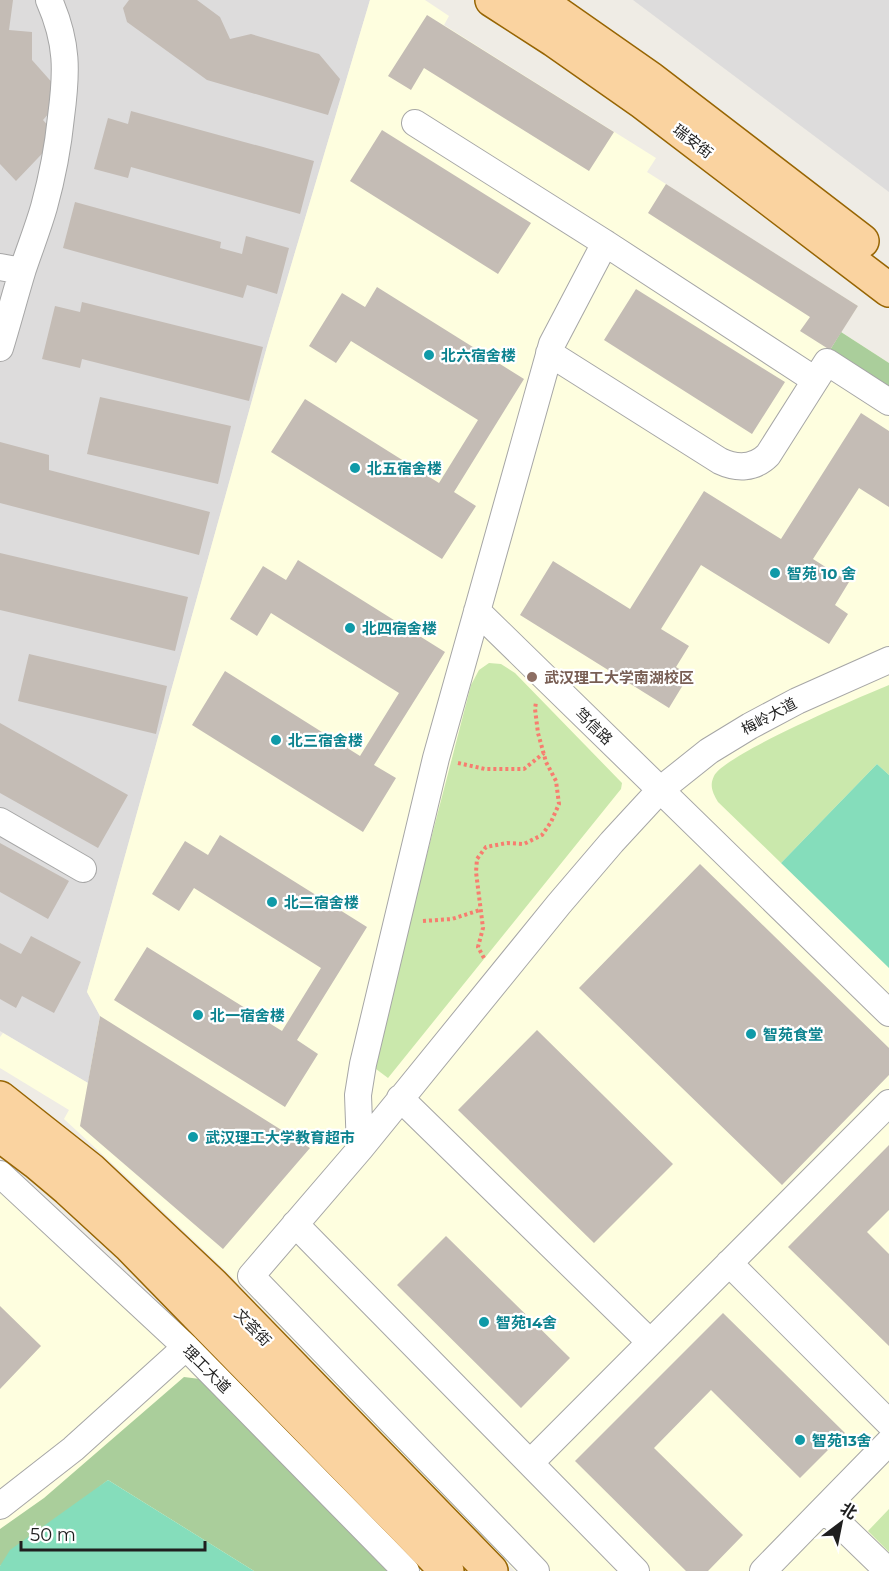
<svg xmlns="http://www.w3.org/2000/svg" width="889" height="1571" viewBox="0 0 889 1571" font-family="Montserrat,'Noto Sans SC',sans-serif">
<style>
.residential{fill:#dddcdc}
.education{fill:#fefedf}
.grass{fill:#cae8ac}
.forest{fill:#aace9b}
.pitch{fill:#85ddbb}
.building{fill:#c4bcb5}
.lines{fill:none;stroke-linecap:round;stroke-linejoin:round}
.minor-casing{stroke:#a6a6a6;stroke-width:28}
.major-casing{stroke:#976503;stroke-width:36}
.path{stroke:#f77d6f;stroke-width:4;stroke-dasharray:3 3;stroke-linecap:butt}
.minor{stroke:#fff;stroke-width:26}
.major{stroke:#fad3a0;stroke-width:33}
.culture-dot{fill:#0f9aa8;stroke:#fff;stroke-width:2}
.education-dot{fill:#8d6e63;stroke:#fff;stroke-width:2}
.labels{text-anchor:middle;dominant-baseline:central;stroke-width:4.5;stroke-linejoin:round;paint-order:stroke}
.street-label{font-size:15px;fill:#1f1f1f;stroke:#fff}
.culture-label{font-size:15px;font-weight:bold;fill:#0d838f;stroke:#fff;text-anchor:start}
.education-label{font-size:15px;font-weight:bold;fill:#785e54;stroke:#fff;text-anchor:start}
</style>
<rect width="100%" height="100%" fill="#efece5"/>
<path class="residential" d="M0 0H370L268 343 87 992 100 1016 88 1083 0 1031Z
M633 0H889V192Z"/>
<path class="education" d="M370 0H425L449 16 444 25 656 158 647 172 858 306 841 332 889 363V1571H515L229 1274 131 1181 64 1119 69 1110 0 1068V1037L3 1033 88 1083 100 1016 87 992 268 343Z
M0 1161 174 1318 422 1571H0Z"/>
<path class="grass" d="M489 663 501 664 515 673 622 783 621 789 388 1078 372 1066 471 685 479 670Z
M889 685V775L877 764 781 863 718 802C713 793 709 786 714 776 725 754 860 697 889 685Z
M889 1509V1552L868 1531Z"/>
<path class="forest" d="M841 332 889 363V388L830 350Z
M184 1377 200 1379 387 1571H254L108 1480 0 1566V1529L44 1498Z"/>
<path class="pitch" d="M877 764 889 775V968L781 863Z
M108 1480 254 1571H0V1566L10 1550Z"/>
<path class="building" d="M0 0H13L9 30 32 32V60L64 96 43 120 58 137 16 181 0 164Z
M129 0H197L220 17 230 39 251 34 319 54 340 79 328 115 207 80 127 22 123 8Z
M427 15 614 132 589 171 424 68 411 90 388 76Z
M131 111 314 161 300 214 131 167 128 178 94 169 108 118 128 124Z
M382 130 531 223 498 274 350 181Z
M666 184 858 306 830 350 800 331 810 317 648 213Z
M75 202 221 242 220 248 242 254 246 236 289 248 277 294 247 285 243 298 63 248Z
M377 287 524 379 454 492 476 506 442 559 271 452 305 399 439 483 478 420 351 341 336 363 309 346 342 293 365 307Z
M636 289 785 382 752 434 604 340Z
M82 302 263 347 249 401 82 359 80 368 42 359 55 306 80 312Z
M100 397 231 426 218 484 87 454Z
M861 413 889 431V507L859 488 813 559 849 582 835 605 848 614 829 644 701 565 661 629 689 646 676 667 689 675 669 708 520 615 553 561 630 609 704 491 781 539Z
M0 442 49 455V470L210 512 199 555 0 503Z
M0 553 188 597 175 651 0 610Z
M298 560 445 652 374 765 396 778 363 832 192 725 225 671 360 756 399 693 271 613 257 636 230 619 263 566 286 580Z
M29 654 167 686 156 734 18 701Z
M0 723 128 795 98 848 0 793Z
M220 835 367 927 297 1040 318 1054 285 1107 114 1000 147 947 282 1031 321 968 194 888 179 911 152 894 185 841 208 855Z
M0 843 69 881 48 919 0 892Z
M700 864 889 1048V1075L782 1185 579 988Z
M31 936 81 962 54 1013 22 996 16 1008 0 999V943L21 954Z
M100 1016 310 1148 223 1249 80 1126Z
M537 1030 673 1164 594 1243 458 1110Z
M889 1145V1210L867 1232 889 1254V1346L788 1247Z
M446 1236 570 1358 521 1408 397 1285Z
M0 1306 41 1346 0 1389Z
M723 1313 845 1433 800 1478 711 1390 654 1448 743 1535 708 1571H686L575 1461Z"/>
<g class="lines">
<defs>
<path id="minor" d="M415 123 605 243 815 380
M0 267 22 271
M0 348C8 322 15 295 23 269 30 248 38 228 44 207 52 178 58 147 61 117 67 72 68 43 49 0
M549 353 720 461C737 469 754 469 768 455L827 362 889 402
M477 611 889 1013
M0 821 83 869
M400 1098 650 1342
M360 1149 358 1095 363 1064 436 758 552 344 605 243
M0 1174 186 1347 406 1571
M295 1224 636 1571
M729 1263 889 1423
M530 1463 889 1103
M0 1506 73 1449 186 1347
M824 1509 888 1571
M536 1571 251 1276 360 1149 559 904 612 842 660 790 709 751 750 726 797 701 889 660
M763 1571 889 1442"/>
<path id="major" d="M492 0 554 40 641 101 889 290
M538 0 651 79 862 241
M0 1098 91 1170 212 1284 491 1571
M0 1135 36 1162 68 1189 129 1245 447 1571"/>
</defs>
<use href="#minor" class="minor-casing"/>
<use href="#major" class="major-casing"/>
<path class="path" d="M458 763 485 769H524L544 753
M423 921 452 919 480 910
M484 958 478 947 483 928 476 872 477 859 486 847 507 843 524 844 542 835 551 822 559 804 556 781 546 762 538 733 535 709 536 702"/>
<use href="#minor" class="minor"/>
<use href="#major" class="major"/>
</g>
<g class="culture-dot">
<circle cx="429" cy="355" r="6"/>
<circle cx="355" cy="468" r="6"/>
<circle cx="775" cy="573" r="6"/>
<circle cx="350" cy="628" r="6"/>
<circle cx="276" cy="740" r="6"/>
<circle cx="272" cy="902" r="6"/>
<circle cx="198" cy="1015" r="6"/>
<circle cx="751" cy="1034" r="6"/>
<circle cx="193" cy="1137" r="6"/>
<circle cx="484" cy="1322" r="6"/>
<circle cx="800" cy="1440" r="6"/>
</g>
<circle class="education-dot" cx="532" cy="677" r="6"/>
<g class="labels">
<g class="street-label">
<text transform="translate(693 141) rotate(37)">瑞安街</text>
<text transform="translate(769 716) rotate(-28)">梅岭大道</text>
<text transform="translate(594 726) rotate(44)">笃信路</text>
<text transform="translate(253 1327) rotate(46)">文荟街</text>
<text transform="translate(207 1369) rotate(45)">理工大道</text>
</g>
<g class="culture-label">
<text x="441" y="355">北六宿舍楼</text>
<text x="367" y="468">北五宿舍楼</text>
<text x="787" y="573">智苑 10 舍</text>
<text x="362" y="628">北四宿舍楼</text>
<text x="288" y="740">北三宿舍楼</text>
<text x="284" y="902">北二宿舍楼</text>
<text x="210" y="1015">北一宿舍楼</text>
<text x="763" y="1034">智苑食堂</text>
<text x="205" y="1137">武汉理工大学教育超市</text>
<text x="496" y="1322">智苑14舍</text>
<text x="812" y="1440">智苑13舍</text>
</g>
<g class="education-label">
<text x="544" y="677">武汉理工大学南湖校区</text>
</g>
</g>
<g transform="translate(841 1523) rotate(32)" stroke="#ffffff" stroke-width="4.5" paint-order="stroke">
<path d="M0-4.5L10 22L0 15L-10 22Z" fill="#1f1f1f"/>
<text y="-9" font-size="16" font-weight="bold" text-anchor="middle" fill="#1f1f1f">北</text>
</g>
<path d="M21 1541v9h184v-9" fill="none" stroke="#1f1f1f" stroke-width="3"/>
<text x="30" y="1541" font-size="18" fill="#1f1f1f" stroke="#ffffff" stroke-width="4.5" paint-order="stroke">50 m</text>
</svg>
